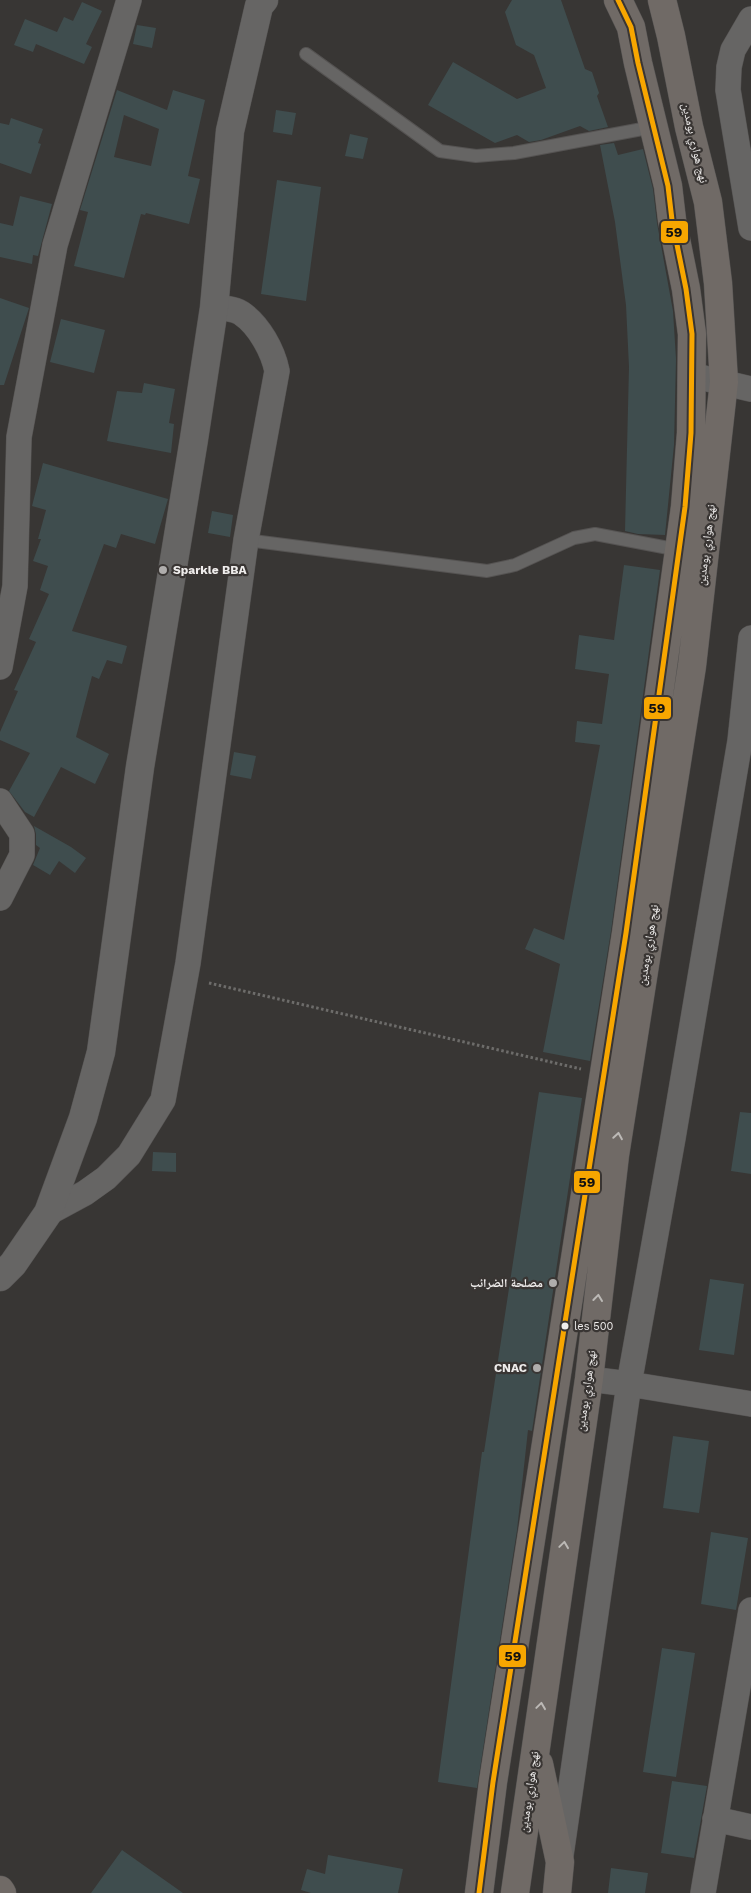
<svg xmlns="http://www.w3.org/2000/svg" width="751" height="1893" viewBox="0 0 751 1893" font-family="'Work Sans','Noto Naskh Arabic',sans-serif">
<style>
.building{fill:#3f4d4e;fill-rule:evenodd}
.lines{fill:none;stroke-linecap:round;stroke-linejoin:round}
.service-casing{stroke:#555352;stroke-width:14}
.minor-casing{stroke:#555352;stroke-width:26}
.tertiary-casing{stroke:#555352;stroke-width:29}
.primary-casing{stroke:#555352;stroke-width:29}
.path{stroke:#6d6c6a;stroke-width:3;stroke-dasharray:2.5 2.5;stroke-linecap:butt}
.service{stroke:#666564;stroke-width:12}
.minor{stroke:#666564;stroke-width:25}
.tertiary{stroke:#666564;stroke-width:28}
.primary{stroke:#706a66;stroke-width:28}
.bus-1-casing{stroke:#393533;stroke-width:9}
.bus-1{stroke:#f7a600;stroke-width:5}
.oneway{stroke:#bcb9b6}
.poi-dot{fill:#afadac;stroke:#393533;stroke-width:2}
.bus-dot{fill:#efedec;stroke:#393533;stroke-width:2}
.labels{text-anchor:middle;dominant-baseline:central;stroke-width:4.5;stroke-linejoin:round;paint-order:stroke}
.bus-label{font-size:11px;fill:#efedec;stroke:#393533;text-anchor:start}
.street-label{font-size:12px;fill:#efedec;stroke:#393533}
.poi-label{font-size:12px;font-weight:bold;fill:#efedec;stroke:#393533;text-anchor:end}
.line-badge{stroke:#393533;stroke-width:2}
.pale-badge-label{font-size:14px;text-anchor:middle;font-weight:bold;fill:#111}
</style>
<rect width="100%" height="100%" fill="#383634"/>
<path class="building" d="M512 0H561L585 69 592 72 599 93 597 96 608 127 589 131 580 126 541 140 529 142 517 135 495 143 428 105 453 62 517 99 546 88 534 55 516 45 505 12Z
M82 2 102 11 86 44 92 47 84 64 36 44 33 52 14 45 25 19 57 32 64 17 73 21Z
M137 25 156 28 152 48 133 44Z
M117 90 167 110 173 90 205 100 188 176 200 179 189 224 146 213 145 215 141 214 124 278 74 266 88 212 80 210ZM124 115 159 129 151 166 114 157Z
M276 110 296 113 292 135 273 132Z
M11 118 43 129 38 143 41 144 31 174 0 163V123L9 125Z
M350 134 368 138 363 159 345 156Z
M614 143 618 155 643 149 653 189 657 223 673 311 676 359 674 445 665 535 638 534 625 531 629 367 626 305 615 222 600 145Z
M277 180 321 187 306 301 261 294Z
M20 196 52 204 38 256 33 255 32 264 0 257V223L13 226Z
M0 298 29 308 4 385H0Z
M61 319 105 330 94 373 50 362Z
M144 383 175 389 169 423 174 424 171 453 107 441 117 391 142 393Z
M43 463 168 499 155 544 121 534 116 548 104 544 72 631 127 646 122 664 107 660 99 679 92 676 76 737 109 754 95 784 61 767 34 817 25 812 9 791 30 753 0 740V732L18 691 14 690 36 642 29 639 49 594 40 590 48 566 33 561 41 539H38L46 510 32 506Z
M212 511 233 515 230 537 208 533Z
M624 565 660 570 611 931 590 1061 543 1052 560 964 525 949 534 928 564 940 600 745 575 742 577 721 602 724 609 674 575 669 579 635 614 640Z
M234 752 256 756 251 779 230 775Z
M34 826 71 847 86 858 75 873 59 861 50 875 33 865 40 848 36 845V834Z
M539 1092 582 1098 532 1431 528 1430 517 1530 477 1788 438 1782 482 1452H484Z
M740 1112 751 1113V1174L731 1171Z
M153 1152 176 1153V1172L152 1171Z
M710 1279 744 1284 734 1355 699 1350Z
M673 1436 709 1441 699 1513 663 1508Z
M711 1532 748 1538 736 1610 701 1604Z
M662 1648 695 1653 676 1777 643 1772Z
M672 1781 707 1786 694 1858 661 1853Z
M122 1850 183 1893H91Z
M328 1855 403 1869 398 1893H311L301 1890 307 1869 325 1874Z
M611 1868 648 1873 645 1893H608Z"/>
<g class="lines">
<defs>
<path id="service" d="M306 54 440 151 476 156 514 153 653 127
M246 540 487 571 515 565 574 538 595 534 679 550"/>
<path id="minor" d="M751 19 733 50 729 67 728 90 751 228
M691 375 751 389
M0 667 15 586 19 437 55 245 129 0
M0 801 22 834V855L0 898
M48 1213 85 1193 106 1178 129 1155 163 1100 188 963 246 540 277 371C273 351 259 325 241 313 233 308 223 308 214 308
M589 1379 629 1384 751 1404
M715 1819 751 1827
M561 1855 629 1384 673 1138 740 741 751 638
M703 1893 751 1610"/>
<path id="tertiary" d="M0 1277 13 1264 48 1213 83 1118 101 1052 140 767 194 439 214 308 230 131 259 6 264 0"/>
<path id="primary" d="M539 1764 560 1862 557 1893
M0 1890 2 1893
M479 1893 493 1782 626 933 685 507 691 433 692 334 686 289 672 220 668 186 638 63 631 27 618 0
M515 1893 589 1379 615 1155 692 666 724 382 718 283 708 202 689 127 671 36 662 0"/>
</defs>
<use href="#service" class="service-casing"/>
<use href="#minor" class="minor-casing"/>
<use href="#tertiary" class="tertiary-casing"/>
<use href="#primary" class="primary-casing"/>
<path class="path" d="M209 983 581 1069"/>
<use href="#service" class="service"/>
<use href="#minor" class="minor"/>
<use href="#tertiary" class="tertiary"/>
<use href="#primary" class="primary"/>
<defs>
<path id="bus-1" d="M479 1893 493 1782 626 933 685 507 691 433 692 334 686 289 672 220 668 186 638 63 631 27 618 0"/>
</defs>
<use href="#bus-1" class="bus-1-casing"/>
<use href="#bus-1" class="bus-1"/>
</g>
<defs><path id="oneway-chevron" d="M-2-3.5L2.5 0L-2 3.5" fill="none" stroke-width="1.6" stroke-linecap="round" stroke-linejoin="round" transform="scale(1.25)"/></defs>
<g class="oneway">
<use href="#oneway-chevron" transform="translate(618 1136) rotate(-81)"/>
<use href="#oneway-chevron" transform="translate(598 1298) rotate(-83)"/>
<use href="#oneway-chevron" transform="translate(564 1545) rotate(-82)"/>
<use href="#oneway-chevron" transform="translate(541 1706) rotate(-82)"/>
</g>
<g class="poi-dot">
<circle cx="163" cy="570" r="5"/>
<circle cx="553" cy="1283" r="5"/>
<circle cx="537" cy="1368" r="5"/>
</g>
<circle class="bus-dot" cx="565" cy="1326" r="4.5"/>
<g class="labels">
<g class="bus-label">
<text x="574" y="1326">les 500</text>
</g>
<g class="street-label">
<text transform="translate(695 143) rotate(77)">نهج هواري بومدين</text>
<text transform="translate(706 545) rotate(-83)">نهج هواري بومدين</text>
<text transform="translate(648 945) rotate(-81)">نهج هواري بومدين</text>
<text transform="translate(586 1391) rotate(-82)">نهج هواري بومدين</text>
<text transform="translate(529 1792) rotate(-82)">نهج هواري بومدين</text>
</g>
<g class="poi-label">
<text x="173" y="570" text-anchor="start">Sparkle BBA</text>
<text x="543" y="1283">مصلحة الضرائب</text>
<text x="527" y="1368">CNAC</text>
</g>
</g>
<g class="line-badge">
<rect x="660" y="220" width="29" height="24" rx="5" fill="#f7a600"/>
<rect x="643" y="696" width="29" height="24" rx="5" fill="#f7a600"/>
<rect x="573" y="1170" width="28" height="24" rx="5" fill="#f7a600"/>
<rect x="498" y="1644" width="29" height="24" rx="5" fill="#f7a600"/>
</g>
<g class="pale-badge-label">
<text x="674" y="237">59</text>
<text x="657" y="713">59</text>
<text x="587" y="1187">59</text>
<text x="513" y="1661">59</text>
</g>
</svg>
